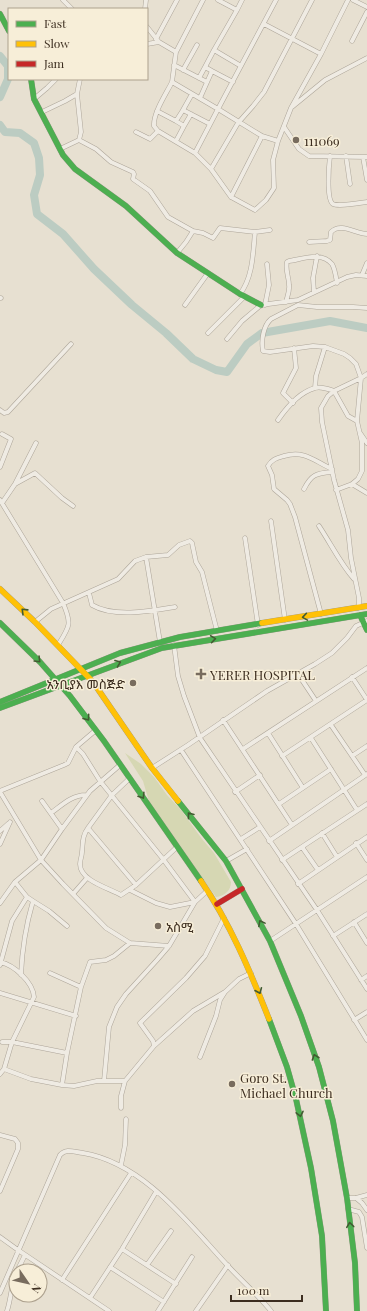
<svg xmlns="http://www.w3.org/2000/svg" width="367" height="1311" viewBox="0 0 367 1311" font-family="'Playfair Display','Noto Sans Ethiopic',serif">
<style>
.green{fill:#d6d7b3}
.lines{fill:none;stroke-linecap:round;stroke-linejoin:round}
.river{stroke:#bcccc2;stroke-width:8}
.street-casing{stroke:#ada599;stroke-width:5}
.fast-casing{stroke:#9c958a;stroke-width:6}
.slow-casing{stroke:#9c958a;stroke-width:6}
.jam-casing{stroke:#9c958a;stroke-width:6}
.street{stroke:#efebe3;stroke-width:4}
.fast{stroke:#4caf50;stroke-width:5.5}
.slow{stroke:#ffc107;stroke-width:5.5}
.jam{stroke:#c62828;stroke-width:5.5}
.oneway{stroke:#425b31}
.poi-dot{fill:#786c5e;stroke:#f7eed8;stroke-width:1.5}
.labels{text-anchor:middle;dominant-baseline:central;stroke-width:3;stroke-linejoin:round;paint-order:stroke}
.poi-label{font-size:13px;fill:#3d2e20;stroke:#f7eed8;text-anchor:start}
</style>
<rect width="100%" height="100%" fill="#e7e0d1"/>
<path class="green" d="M125 753 141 764 154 777 167 795 181 810 202 839 214 853 231 882C231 891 224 896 216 897L150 805 143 781Z"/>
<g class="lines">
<path class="river" d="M0 56 8 66V79L0 97
M0 125 5 132 20 133 34 143 39 158 40 175 34 195 37 214 63 234 94 269 132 305 166 333 193 359 216 370 227 372 247 344 262 333 330 321 367 328"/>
<defs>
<path id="street" d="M63 0 72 9
M276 0 218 109 262 136 278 141
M353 0 367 7
M145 9 146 0
M237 10 242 0
M264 24 321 54
M147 27 159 42 176 52 203 0
M156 39 177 0
M352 41 367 12
M147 44 159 42
M214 50 237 10 218 0
M174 65 207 82
M183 70 197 45
M212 71 233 82
M199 78 205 67
M172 82 176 52
M77 94 80 79
M192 94 183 110 210 124
M200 98 212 71 205 67 214 50 241 66
M34 99 47 88 56 79
M292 107 325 80 367 58
M157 111 176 121 183 110
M42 112 65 101 77 94 81 132 79 140 60 149
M184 126 191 114
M284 127 299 149 309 156 367 157
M136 132 150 139 158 131
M262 136 231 197 255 210 266 200 274 188 273 160 278 141 291 108 321 54 348 0
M79 140 96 149 111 162 133 172 134 174 133 179 150 191 168 217 193 231 186 242 177 253
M176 141 184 126 176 121
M195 153 158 131 154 126C153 113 166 94 172 82L218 109 195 153 211 169
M330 156C329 164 326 200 333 204 339 207 360 203 367 202
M346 156 350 184
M363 157 367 180
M231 197 211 169 238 123 253 106 264 92 312 0
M193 231 203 233 213 238 220 228 255 232 270 230
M309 242 327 241 330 240 331 232C341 222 356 234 367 234
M362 275 367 263
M314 292 313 278 317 256
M240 294C253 277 253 253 255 232
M0 298H1
M286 302C287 297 290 291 289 285 289 277 285 270 287 262L289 261C303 259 321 251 332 264 335 269 336 277 337 283
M185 305 208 273
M265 305 269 285 267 264
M208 333 244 297
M227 339 242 321 261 305 298 300 347 277 356 275 367 276
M315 388 316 376 325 347
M293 403 283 393 296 368 294 348
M0 410 4 413 8 412 71 344
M278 420C287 407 300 392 315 388 321 386 328 389 334 391L348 416 357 421
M360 433 367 443
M0 467 11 439 2 434
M15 484 35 473 62 498 73 506
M352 484 367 493
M304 489C311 475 316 473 332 472
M336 490 352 484 358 479 362 471V443L357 421 361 378 356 364 350 358 344 354 325 347 313 346 270 352 263 351C261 341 263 326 271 319L298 305 317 307H353L367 308
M0 500 63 603C72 624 70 626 58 645
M2 503 15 484 36 443
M271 521 285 620
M319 526C331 544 340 563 354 579
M245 538 258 625
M146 557 160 642
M89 593 92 605C114 618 151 611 175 607
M358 608 359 603V598L351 558 348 530 334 480 322 422 321 408 328 396 334 391 361 378 367 374
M321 614 295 517 290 504 287 500 274 489 272 475 268 466C272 459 277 458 284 456 305 450 314 461 332 469
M35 622 51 609 118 579 135 561 146 557 168 555 179 545 190 541 192 543 196 562 202 572 217 631
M174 645 178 676 184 696 200 738 317 910 367 989
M298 674 316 701
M352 677 367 700
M223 720 292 825
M331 725 365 775
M268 733 303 788
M311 738 357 810
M76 747 83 754 100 781 163 859 195 902 170 907 156 903 130 890
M243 749 367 668
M181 750 296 924 367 1040
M282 756 367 700
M352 756 367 746
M152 768 188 745 267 691 315 664 332 653 347 638 356 626 367 621
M0 791 64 765 68 763 76 747 96 730
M0 792 41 860 63 884 106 928 130 943 169 946
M235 792 260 775
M42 801 62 829
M279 804 331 769
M51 813C62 805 72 795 86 795
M88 828 112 795 130 778
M0 831 9 823
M322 833 337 857
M241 839 260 827
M269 841 367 774
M356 843 367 860
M0 844 10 822
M302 847 318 870
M282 860 367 804
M226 861 247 849
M298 884 367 837
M136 885 88 828C82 836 83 843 82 852 82 856 80 860 80 864 80 881 109 888 121 895L136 885 177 847
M73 894 87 878
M33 901 49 911 67 926
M0 903 15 882
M354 922 367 943
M333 936 367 914
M270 941 367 877
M0 962C14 965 33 982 34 997L12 1042 4 1069 31 1079 62 1085 67 1053
M0 965 12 921 27 897
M50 973 81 987
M21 975C22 949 26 925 33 901L27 897 15 882 41 860 62 829 90 791 120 765
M361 980 367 976
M0 993 76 1016
M354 1020 367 1012
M2 1042H12L67 1053 81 987 90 962 106 960 114 956 130 943
M154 1046 193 1011 225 992
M200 1057 216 1016 220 1000 225 992 239 979 251 973
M0 1074 4 1069
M104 1081 109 1027 117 1007 126 994 157 960 169 946 195 902 207 891
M62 1085 74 1086 97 1081H125L154 1046 153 1041 140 1023 186 978 205 956 224 918
M121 1108V1096L125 1081
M0 1135 15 1139 18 1143V1149L0 1191
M121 1165 125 1145 126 1119
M347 1198H356L367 1195
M356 1198 362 1203 367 1210
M348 1209 359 1212 362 1217 367 1248
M0 1237 18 1250 109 1311
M122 1249 176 1284
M147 1265 171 1231
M110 1267 164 1302
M17 1271 25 1255
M62 1280 131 1173
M0 1293 60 1155C66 1148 74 1152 83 1153 144 1163 189 1224 229 1267 243 1282 258 1295 271 1311
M90 1298 122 1249 156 1192
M7 1311C11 1299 11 1286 16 1274
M158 1311 192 1257
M196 1311 228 1265"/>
<path id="fast" d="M0 14 9 31
M31 79 34 99 63 155 75 169 126 206 177 253 240 294 261 305
M360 615 367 630
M0 623 40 662 70 696 104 741 201 881
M0 702 120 653 180 637 262 623
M0 708 162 648 367 614
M178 801 226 861 270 941 301 1016 319 1067 333 1121 347 1198 355 1263 357 1311
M269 1019 287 1067 296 1099 311 1168 322 1236 326 1311"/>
<path id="slow" d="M0 589 35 622 93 682 152 768 178 801
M262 623 367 606
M201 881C230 923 250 971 269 1019"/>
<path id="jam" d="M217 904 242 889"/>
</defs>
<use href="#street" class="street-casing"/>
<use href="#fast" class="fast-casing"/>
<use href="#slow" class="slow-casing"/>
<use href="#jam" class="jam-casing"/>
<use href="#street" class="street"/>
<use href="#fast" class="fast"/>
<use href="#slow" class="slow"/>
<use href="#jam" class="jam"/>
</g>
<defs><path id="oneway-chevron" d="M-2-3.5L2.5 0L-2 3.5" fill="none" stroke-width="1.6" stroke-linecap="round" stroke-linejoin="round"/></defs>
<g class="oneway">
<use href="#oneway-chevron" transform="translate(24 611) rotate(-136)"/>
<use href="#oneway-chevron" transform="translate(305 617) rotate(171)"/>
<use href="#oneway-chevron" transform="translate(213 639) rotate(-8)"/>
<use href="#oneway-chevron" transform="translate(38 660) rotate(45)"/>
<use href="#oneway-chevron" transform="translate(118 663) rotate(-21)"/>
<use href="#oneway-chevron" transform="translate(87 718) rotate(54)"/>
<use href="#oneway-chevron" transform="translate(142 796) rotate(57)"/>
<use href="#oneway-chevron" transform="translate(190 815) rotate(-128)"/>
<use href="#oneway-chevron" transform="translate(261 923) rotate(-118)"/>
<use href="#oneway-chevron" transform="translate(259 991) rotate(67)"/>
<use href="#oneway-chevron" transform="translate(315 1057) rotate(-109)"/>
<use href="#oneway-chevron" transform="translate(300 1114) rotate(78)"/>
<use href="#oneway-chevron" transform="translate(350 1225) rotate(-97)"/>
</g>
<g class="poi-dot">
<circle cx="296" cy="140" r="4"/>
<path d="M199 668h4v4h4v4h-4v4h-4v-4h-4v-4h4z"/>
<circle cx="133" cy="683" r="4"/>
<circle cx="158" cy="926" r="4"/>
<circle cx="232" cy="1084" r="4"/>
</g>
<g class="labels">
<g class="poi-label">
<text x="304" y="140">111069</text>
<text x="210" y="674">YERER HOSPITAL</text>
<text x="125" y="683" text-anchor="end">አንቢያእ መስጅድ</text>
<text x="166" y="926">አስሚ</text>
<text x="240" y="1077">Goro St.<tspan x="240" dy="15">Michael Church</tspan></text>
</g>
</g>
<rect x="8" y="8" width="140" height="72" fill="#f7eed8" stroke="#ada18e"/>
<rect x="16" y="21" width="20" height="6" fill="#4caf50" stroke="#ada18e"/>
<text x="44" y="28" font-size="12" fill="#3d2e20">Fast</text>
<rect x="16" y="41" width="20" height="6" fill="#ffc107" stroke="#ada18e"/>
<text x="44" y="48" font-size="12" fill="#3d2e20">Slow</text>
<rect x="16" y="61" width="20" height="6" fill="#c62828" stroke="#ada18e"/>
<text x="44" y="68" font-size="12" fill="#3d2e20">Jam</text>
<g transform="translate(28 1283) rotate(124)"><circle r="19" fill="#f7eed8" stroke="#ada18e"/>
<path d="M0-3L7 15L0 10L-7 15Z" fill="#786c5e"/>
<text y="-6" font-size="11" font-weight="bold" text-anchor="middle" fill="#3d2e20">N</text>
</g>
<path d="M231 1295v6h71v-6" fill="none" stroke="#3d2e20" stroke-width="2"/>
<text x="237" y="1295" font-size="12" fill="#3d2e20" stroke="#f7eed8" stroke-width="3" paint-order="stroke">100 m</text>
</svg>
